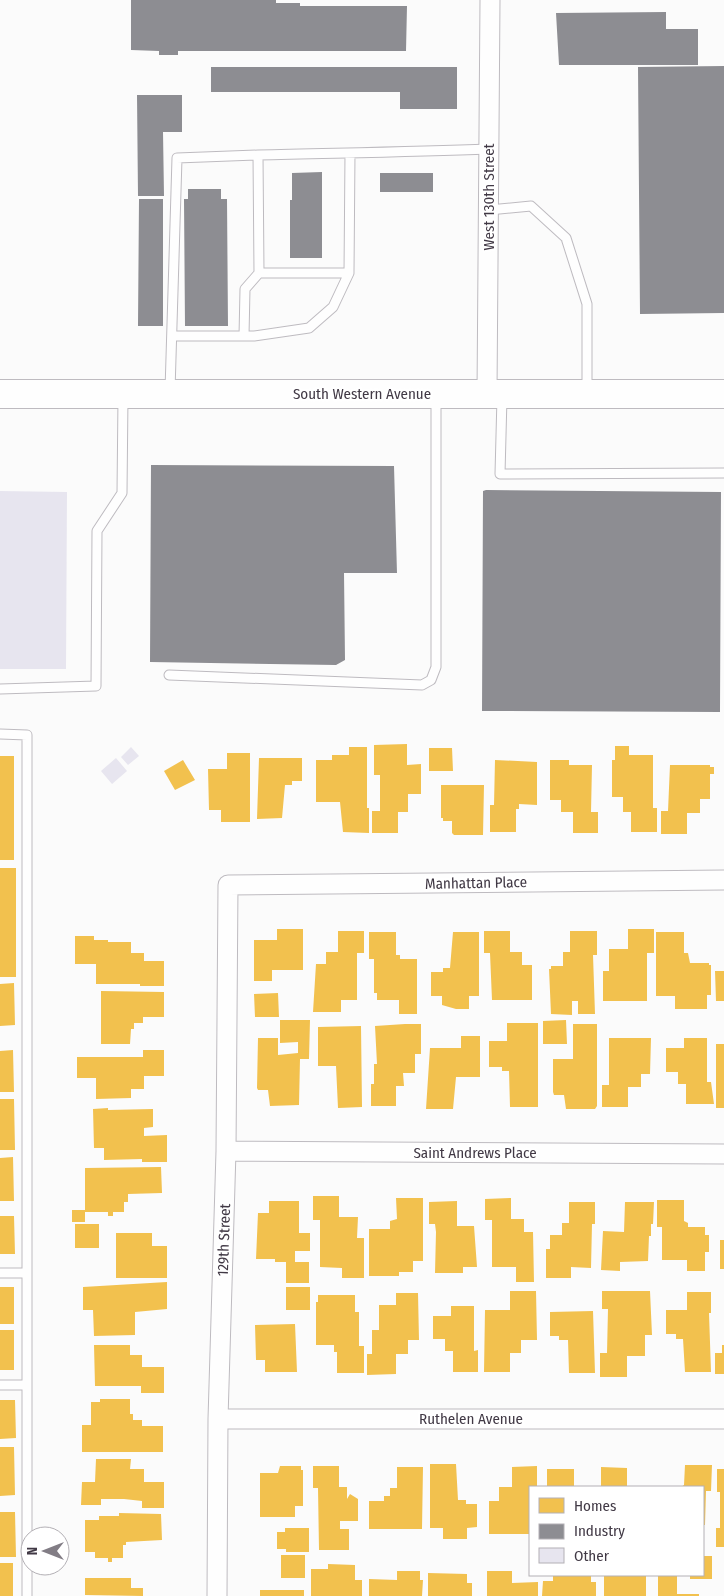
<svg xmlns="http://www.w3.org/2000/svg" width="724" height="1596" viewBox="0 0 724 1596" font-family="'Fira Sans Condensed',sans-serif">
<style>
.homes{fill:#f2c14e}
.industry{fill:#8d8d92}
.building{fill:#e7e5ef}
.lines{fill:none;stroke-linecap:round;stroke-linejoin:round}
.service-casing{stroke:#bebbc0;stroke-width:11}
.minor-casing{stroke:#bebbc0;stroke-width:21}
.primary-casing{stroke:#bebbc0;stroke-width:30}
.service{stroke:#fefefe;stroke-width:9}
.minor{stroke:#fefefe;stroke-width:19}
.primary{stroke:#fefefe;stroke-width:28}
.labels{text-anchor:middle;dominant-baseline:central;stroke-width:5;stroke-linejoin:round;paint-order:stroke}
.street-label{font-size:15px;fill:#413945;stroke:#fff}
</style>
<rect width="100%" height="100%" fill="#fbfbfb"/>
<path class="homes" d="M407 744V765L421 764V794H408V812H398V833H372V811H380V775H374V745Z
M615 746H629V755H653V808H657V832H631V812H623V797H612V760H615Z
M349 747H367V808H369V833L343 832 340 802H316V760H332V755H349Z
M429 748H452L453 771H429Z
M227 753H250V822H221V810H209L208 769H227Z
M0 756H14V860H0Z
M259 758H302V781H292V785H285L282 818 257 819Z
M183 760 195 780 175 790 164 771Z
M495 760 537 762V805L519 804V809H516V832H490V805H494Z
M550 760H569V765H592L591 812H598V833H573V812H561V800H550Z
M670 765H710V767H714V774H710V799H700V813H687V834H661V811H668Z
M441 785H484L483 835H454L452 833V821H443V818H441Z
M0 868H16V977H0Z
M277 929H303V970H272V981H254V940H277Z
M628 929H654V953H647V1001H603V971H609V949H628Z
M338 931H364V953H357V1000H341V1012H313L316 964H326V952H338Z
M484 931H510V952H522V965H532V1000H492L490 953H484Z
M570 931H597V955H593L595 1014H578V1001H572V1015L551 1014 549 969H551V966H563V952H570Z
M369 932H396V955H400V959H417V1014H399V1000H377V993H374V959H369Z
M453 932H479V996H469V1009H456L442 1005V996H431V972H443V968H450Z
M656 932H684V953H688L690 963H709V965H711V995H707V1009H675V996H656Z
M75 936H94V940H108V942H131V953H144V961H164V986H140V984H96V964H75Z
M715 971H724V1001H716Z
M14 983 15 1025 0 1026V984Z
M101 991 164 992V1017H143V1023H134V1029H131L130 1044H101Z
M278 993 279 1017H255L254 994Z
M280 1020H310L309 1059H300L299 1105 270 1106 268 1090H258L257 1088 258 1038H278V1055L298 1053V1042L280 1043Z
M566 1020 567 1044H543V1021Z
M507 1023H538V1107H510L509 1071H502V1067H489V1041H507Z
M405 1024H421V1054H415V1073H403L404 1086H396V1106H371V1084H374V1064H377L375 1026Z
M573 1024H597V1106L595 1109H566L564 1095H554L553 1092V1059H573Z
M361 1026 362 1107 338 1108 336 1066H318V1027Z
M461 1036H480V1077H456L453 1109H426L430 1048H461Z
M609 1038H651L650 1074H641V1087H628V1107H602V1085H609Z
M684 1038H707V1082H711L714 1104H686V1084H678V1072H666V1048H684Z
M716 1044H724V1108H716Z
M13 1050 14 1092H0V1051Z
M143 1050H164V1076H144V1089H131V1098L96 1099V1078H77V1057H143Z
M0 1099H14L15 1150H0Z
M108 1108V1110L153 1109V1127L144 1128V1136L167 1135V1162H142V1159L104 1160V1148H94L93 1109Z
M13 1157 14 1201H0V1158Z
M161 1167 162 1193 128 1194V1202H124V1212H113V1216H108V1212H85V1222H72V1210H85V1168Z
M313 1196H339V1217H358L357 1238H364V1278H342V1268L320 1267V1220H313Z
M396 1198H423V1261H413V1272H399V1276H369V1229H390V1221L397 1219Z
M511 1198V1219H524V1232H533L534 1282H516V1267H492V1220H485V1199Z
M657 1200H684V1221L688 1223V1227H705V1235H709V1252H705V1271H687V1260H662V1227H657Z
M269 1201H299V1233H310V1251H295V1262H309V1283H286V1262H275V1259H256L258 1213H269Z
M457 1201V1226H474L477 1267H463V1273H435L436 1232 435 1224H429V1202Z
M569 1202H595V1224H592L591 1268 571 1267V1278H546V1249H550V1235H562V1223H569Z
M625 1202H654L653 1224H651V1236H649L648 1261 620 1262V1271L601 1270 603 1231 624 1232Z
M0 1216H14L15 1254H0Z
M75 1224H99V1248H75Z
M116 1233H152V1246H167V1278H116Z
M720 1240H724V1269H720Z
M167 1282V1309L135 1312V1335L94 1336 93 1310H83V1287Z
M0 1287H14V1324H0Z
M286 1287H310V1310H286Z
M510 1291H536L537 1340H521V1353H510V1372H484L485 1310H510Z
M602 1291H650L652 1335H645V1356H627V1377H600V1353H607L608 1309H602Z
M687 1292H711V1313H709L711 1372H685L683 1339H676V1334H666V1310H687Z
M396 1293H418L419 1340H408V1354H396V1374L367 1375V1354H372V1330H379V1305H396Z
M318 1295H355V1312H359V1346H364V1373H337V1352H334V1345H316V1302H318Z
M451 1306H474V1351L478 1350V1372H453V1351H445V1339H433V1316H451Z
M593 1311 595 1373H569L568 1340H559V1336H550V1312Z
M295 1324 297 1372H265V1360H256L255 1325Z
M0 1330H14V1370H0Z
M94 1345H130V1355H142V1367H164V1393H141V1386H95Z
M722 1345H724V1374H715V1353H722Z
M100 1399H130V1414H133V1420H142V1426H163V1452H82V1425H91V1402H100Z
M0 1400H15L16 1438 0 1439Z
M0 1447H14L15 1495 0 1496Z
M96 1459H131L130 1469H144V1482H164V1508H142V1501L124 1499H101V1505H81L82 1482H95Z
M430 1464H456L458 1500H466V1504H477V1527L467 1528V1539H443V1528H430Z
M685 1465H712L711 1491H706L705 1525H703V1487H681L684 1485Z
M280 1466H301V1470H303V1506H295V1517H260V1473H278Z
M313 1466H339V1487H347V1499L350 1494 358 1499V1521H340V1529H349V1550H319L318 1488H313Z
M537 1466V1487L530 1488V1534H489V1501H499V1487H512V1467Z
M397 1467H423L422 1529H369V1501H384V1496H390V1488H397Z
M601 1467 627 1468V1487H601Z
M547 1469H574V1487H547Z
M717 1469H724V1547H716V1528H720V1492H717Z
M0 1512H15L16 1557H0Z
M119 1513 161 1514 162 1540 126 1542V1545H123V1558H112V1562H108V1558H95V1552H85V1520H99V1516H119Z
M285 1528H309V1552H286V1549H277V1532H285Z
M281 1555H305V1578H281Z
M703 1556H712V1579H690V1575H703Z
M0 1563H13V1596H0Z
M328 1564 355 1565V1580H362V1596H311V1569H328Z
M397 1571H420V1580H423L422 1596H369V1579L397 1580Z
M487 1571H512V1583L538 1582V1596H487Z
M428 1573 467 1574V1583H472V1596H428Z
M553 1575H591V1582H596V1596H542L543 1581H553Z
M604 1575H646V1596H604Z
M658 1575H677V1594H699V1596H658Z
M85 1578H131V1588H143V1596L85 1595Z
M260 1590H304V1596H260Z"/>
<path class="industry" d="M131 0H276V3H300V6H407L406 51H178V55H159V51L131 50Z
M666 12V29H698V65H559L556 13Z
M724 66V313L640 314 638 67Z
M211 67H457V109H400V92H211Z
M137 95H182V132H163L164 196H138Z
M322 172V258H290V200H292V173Z
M380 173H433V192H380Z
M188 189H221V199H227L228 326H185L184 199H188Z
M139 199H163V326H138Z
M151 465 394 466 397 573H344L345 660 336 665 150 662Z
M486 490 721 492 720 712 482 711 483 491Z"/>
<path class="building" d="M0 491 67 492 66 669H0Z
M131 747 139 756 128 765 121 757Z
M116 758 127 771 112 784 101 771Z"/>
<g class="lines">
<defs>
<path id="service" d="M350 153 349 273H259L258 155C335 153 412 152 489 149
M489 210 531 206 566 238 587 304V392
M172 336H254L309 328 333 307 349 273
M244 336 245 289 259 273
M170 391 177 158 258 155
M502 397 500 474 724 473
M169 675 422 685 431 680 436 667V397
M0 689 96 686 97 531 122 493 123 397
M0 734 27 735V1596
M0 1273H26
M0 1385H26"/>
<path id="minor" d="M487 394 490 0
M226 1151 724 1154
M218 1419H724
M217 1596 218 1419 226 1151 228 885 724 880"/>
<path id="primary" d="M0 394H724"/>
</defs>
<use href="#service" class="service-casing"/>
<use href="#minor" class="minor-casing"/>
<use href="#primary" class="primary-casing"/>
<use href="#service" class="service"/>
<use href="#minor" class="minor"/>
<use href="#primary" class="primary"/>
</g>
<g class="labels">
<g class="street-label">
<text transform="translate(489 197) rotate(-90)">West 130th Street</text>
<text x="362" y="394">South Western Avenue</text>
<text transform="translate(476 883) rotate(-1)">Manhattan Place</text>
<text x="475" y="1153">Saint Andrews Place</text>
<text transform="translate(224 1240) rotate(-88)">129th Street</text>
<text x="471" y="1419">Ruthelen Avenue</text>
</g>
</g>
<rect x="529" y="1486" width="175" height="90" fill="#ffffff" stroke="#b3b0b5"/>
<rect x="539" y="1498" width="25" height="15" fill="#f2c14e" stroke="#b3b0b5"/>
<text x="574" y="1511" font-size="15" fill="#413945">Homes</text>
<rect x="539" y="1524" width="25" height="15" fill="#8d8d92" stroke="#b3b0b5"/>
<text x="574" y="1536" font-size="15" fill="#413945">Industry</text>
<rect x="539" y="1548" width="25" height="15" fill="#e7e5ef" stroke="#b3b0b5"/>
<text x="574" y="1561" font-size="15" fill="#413945">Other</text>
<g transform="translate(45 1551) rotate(270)"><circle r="24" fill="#ffffff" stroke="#b3b0b5"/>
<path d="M0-4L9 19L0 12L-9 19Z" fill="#827d85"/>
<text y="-8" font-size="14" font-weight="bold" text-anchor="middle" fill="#413945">N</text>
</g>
</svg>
